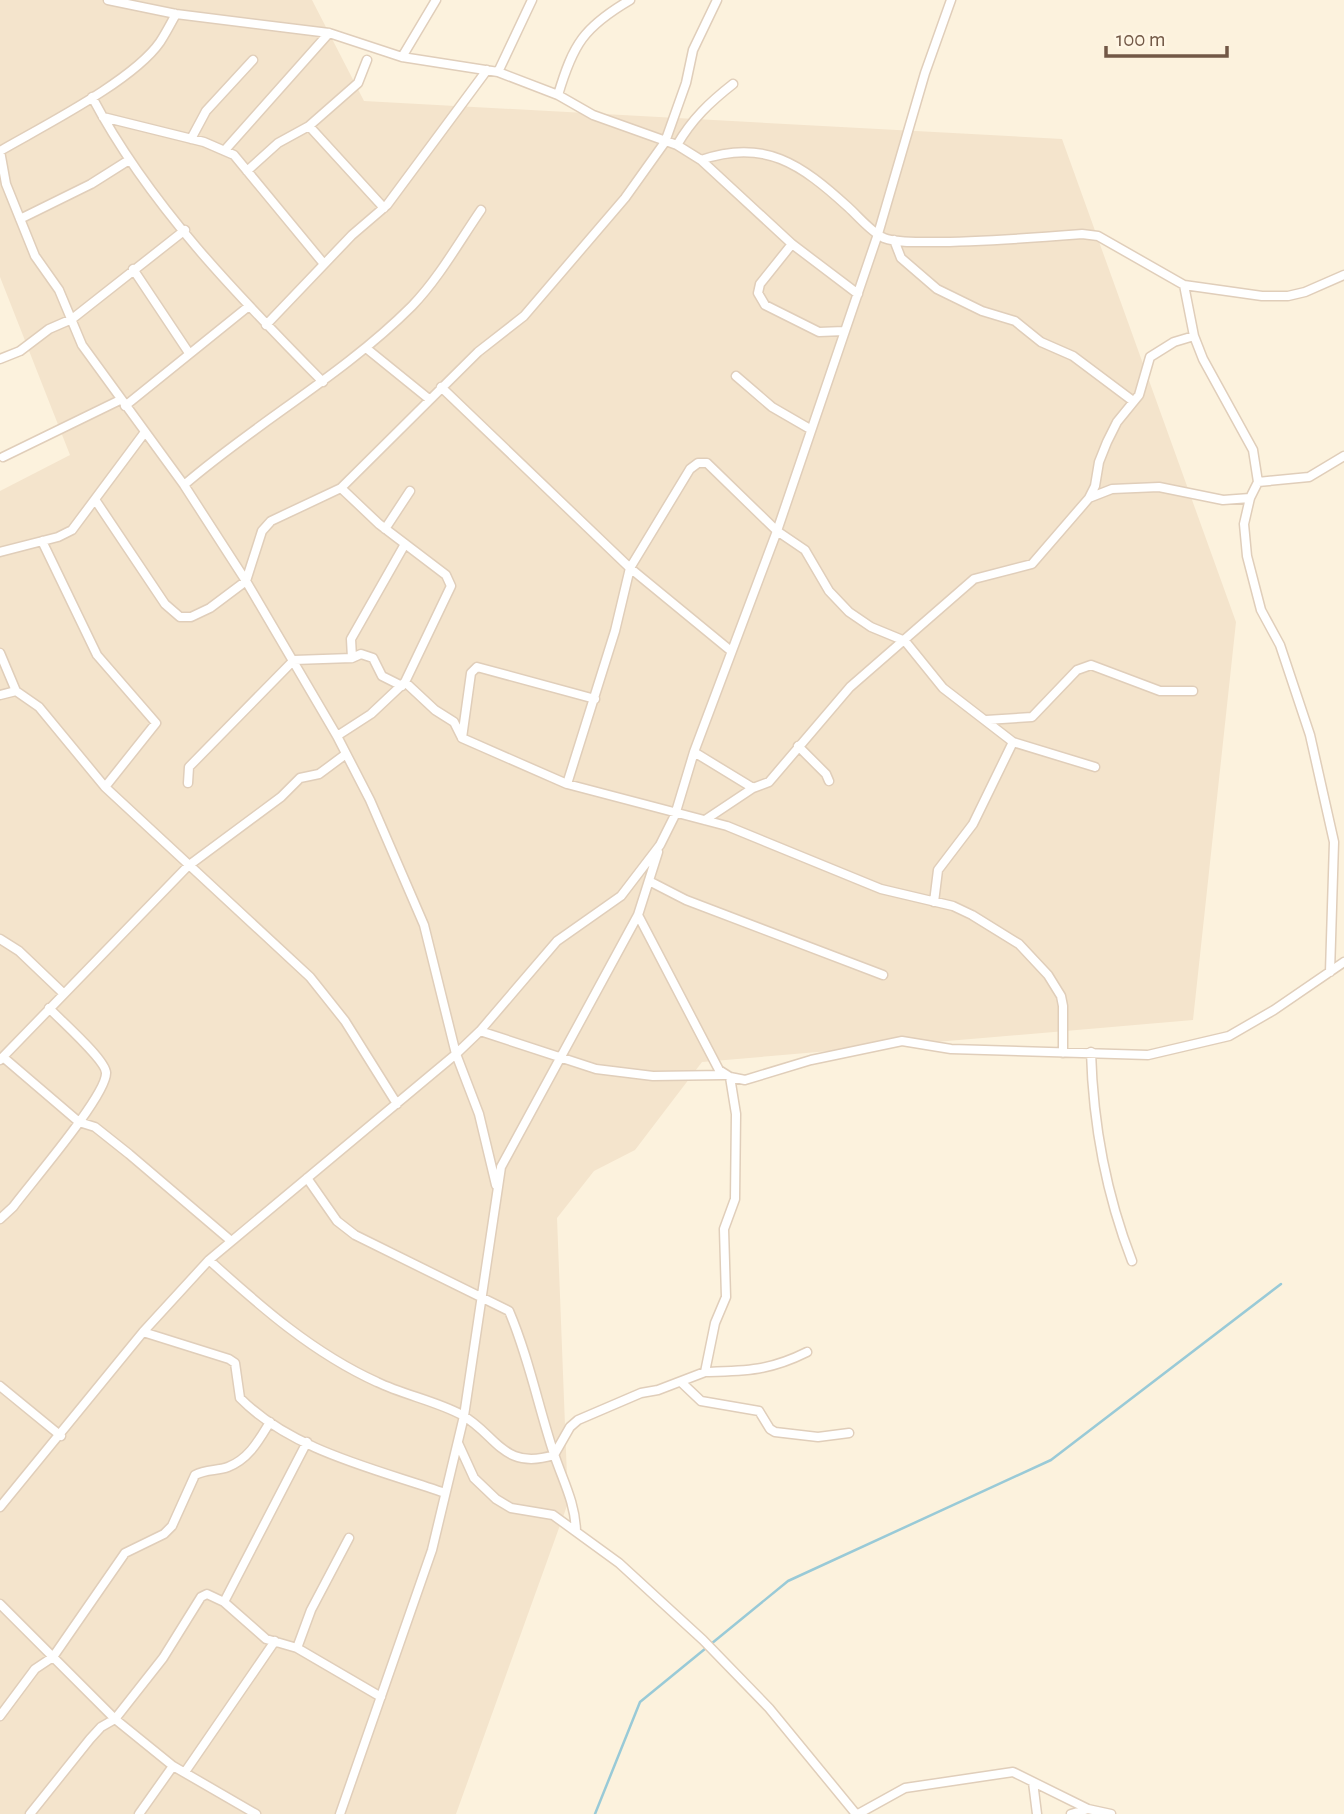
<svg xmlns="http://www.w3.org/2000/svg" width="1344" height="1814" viewBox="0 0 1344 1814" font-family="'Alegreya Sans',sans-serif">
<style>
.residential{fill:#f4e4cc}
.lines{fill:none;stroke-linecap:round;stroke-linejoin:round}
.stream{stroke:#99cad7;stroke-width:2.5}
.minor-casing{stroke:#e0ceba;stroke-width:11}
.minor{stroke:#fff;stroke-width:8}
</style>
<rect width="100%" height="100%" fill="#fcf2dd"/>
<path class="residential" d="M0 0H312L364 101 1062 139 1236 622 1193 1020 702 1062 635 1150 594 1171 557 1218 568 1503 456 1814H0V491L70 455 0 277Z"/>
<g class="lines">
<path class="stream" d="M595 1814 640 1702 788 1581 1051 1460 1281 1284"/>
<defs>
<path id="minor" d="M108 0 176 14 329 33 402 57 498 72 558 95 593 115 677 145 701 160 792 244 858 294
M402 57 436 0
M498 72 532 0
M558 95C573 44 584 27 630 0
M92 97C149 205 238 296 323 382
M103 117 204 142 234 155 324 264
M309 126 384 208
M191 139 206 111 253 60
M677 145C692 119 710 102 733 84
M225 150 329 33
M0 151 6 184 35 256 59 290 82 345 184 485 246 581 337 736 370 800 424 925 456 1054 479 1114 496 1185
M0 151C43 126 133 81 160 42 166 33 171 23 176 14
M701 160C764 138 801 164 848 207 859 217 871 232 884 238 898 243 917 242 932 242 983 242 1032 238 1082 234L1098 236 1184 285 1262 296H1288L1305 292 1344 275
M247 171 278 143 309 126 358 83 367 60
M20 219 91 184 129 160
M894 240 901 258 937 289 982 311 1015 321 1041 342 1073 356 1133 401
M792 244 760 284 758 293 765 305 819 332 844 331
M133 269 189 353
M1184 285 1194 336 1203 359 1253 450 1258 482 1250 498 1244 524 1247 556 1261 610 1280 645 1310 735 1334 842 1330 972
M266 325 352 235 387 205 487 70
M366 348 429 399
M0 359 20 351 49 329 72 319 185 230
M736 376 772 407 810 429
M441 387 630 568 731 651
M125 406 249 306
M3 457 120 400
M1258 482 1309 477 1344 456
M184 485C257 422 343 375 412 306 439 278 459 242 481 210
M1089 498 1095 486 1099 462 1107 442 1117 422 1139 395 1150 357 1174 342 1194 336
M96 501 165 604 180 617H191L210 608 246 581 262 531 271 521 341 488 478 352 524 316 625 198 665 142 686 83 693 50 717 0
M385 529 410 491
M42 541 97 655 156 723 105 787
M0 552 58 537 72 530 145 432
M0 653 16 691 39 707 105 787 310 977 345 1021 397 1104
M405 682 435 710 454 722 462 738 567 784 727 826 881 889 953 906 972 915 1019 944 1048 975 1061 996 1063 1006V1053
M402 686 382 676 373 658 361 654 352 658 351 639 405 544
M0 695 16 691
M986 720 1032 717 1077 670 1091 665 1160 691H1193
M337 736 371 714 405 682 451 586 446 575 379 524 341 488
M462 738 471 673 477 667 595 699
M798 746 826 774 829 781
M694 752 753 788
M188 783 189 767 294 660 352 658
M567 784 615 631 630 568 690 469 698 463H707L777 531 805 550 829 591 849 612 871 627 905 641 943 688 1013 742 1095 767
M705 820 753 788 769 782 850 687 974 579 1032 564 1089 498 1112 489 1159 487 1223 500 1250 498
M649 881 686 900 883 975
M934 902 938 870 973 824 1013 742
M638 915 719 1070 730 1077 745 1080 811 1060 902 1041 951 1049 1148 1055 1229 1036 1274 1010 1344 962
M0 939 19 951 63 993
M480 1031 596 1069 653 1076 724 1075
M1091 1052C1093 1123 1106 1194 1132 1261
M3 1057 79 1122 95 1127 129 1154 230 1240
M0 1060 188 866 281 797 300 778 319 774 346 754
M307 1178 337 1221 355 1235 509 1311C529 1358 538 1406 554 1454 563 1481 575 1502 576 1531
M0 1219 13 1207C30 1184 107 1095 106 1073 106 1060 60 1020 49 1008
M209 1260C261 1307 313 1353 377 1382 404 1395 436 1401 462 1415 497 1435 503 1471 554 1455L570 1427 578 1420 641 1393 658 1390 705 1372 715 1323 726 1297 724 1229 735 1199 736 1114 730 1077
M143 1332 229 1359 235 1363 240 1398C292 1451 377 1469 445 1493
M705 1372C745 1371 769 1371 807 1352
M681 1382 701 1401 759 1411 770 1429 775 1432 818 1437 849 1433
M0 1386 61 1436
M458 1443 474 1478 496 1499 511 1508 553 1515 619 1563 703 1640 769 1708 856 1814
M0 1507 143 1332 209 1260 456 1054 480 1031 557 941 621 896 660 845 675 815 694 752 777 531 878 234 925 73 951 0
M224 1602 307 1442
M0 1604 115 1719 173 1766 256 1814
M297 1648 311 1610 349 1538
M0 1716 35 1669 53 1657 125 1553 164 1534 172 1526 195 1475C206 1469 217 1471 228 1467 249 1459 259 1440 270 1422
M185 1772 275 1641
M1033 1782 1037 1814
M30 1814 90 1739 101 1727 115 1719 163 1658 201 1597 207 1594 224 1602 266 1639 297 1648 381 1697
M139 1814 173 1766
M340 1814 432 1550 464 1416 501 1167 638 915 658 852
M858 1814 905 1788 1013 1772 1088 1809 1111 1814
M1071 1814 1088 1809"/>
</defs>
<use href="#minor" class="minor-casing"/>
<use href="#minor" class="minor"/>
</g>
<path d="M1106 46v10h121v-10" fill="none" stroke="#725846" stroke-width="3.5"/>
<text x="1116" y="46" font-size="21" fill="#725846" stroke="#fff6e4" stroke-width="5" paint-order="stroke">100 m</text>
</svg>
